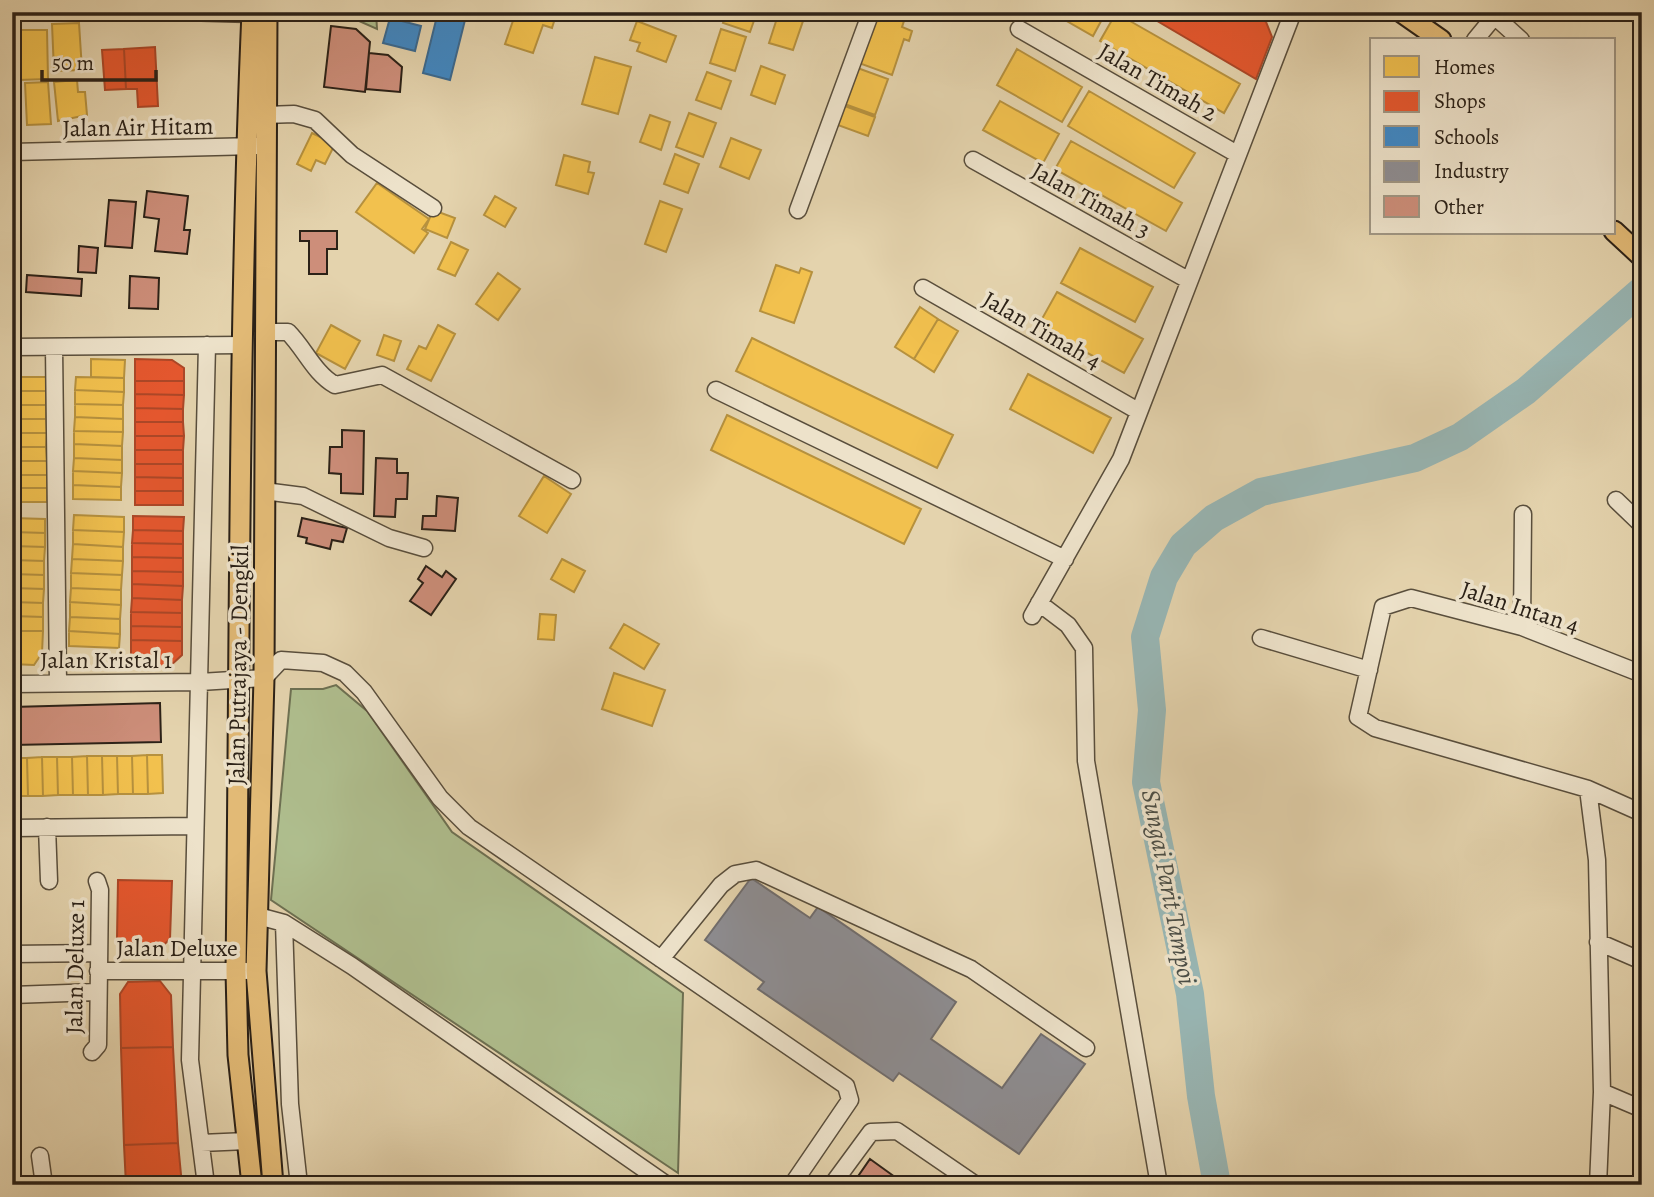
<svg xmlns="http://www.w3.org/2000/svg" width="1654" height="1197" viewBox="0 0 1654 1197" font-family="Alegreya,serif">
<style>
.green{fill:#afbe8e;stroke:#6d7052;stroke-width:2}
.homes{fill:#f2c14e;stroke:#b6913e;stroke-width:2}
.shops{fill:#e4572e;stroke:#ac4727;stroke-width:2}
.schools{fill:#3f88c5;stroke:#396991;stroke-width:2}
.industry{fill:#8d8d92;stroke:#706d6d;stroke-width:2}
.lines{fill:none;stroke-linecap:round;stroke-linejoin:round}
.river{stroke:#98b6b4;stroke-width:28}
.building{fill:#cd8e7a;stroke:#2b2117;stroke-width:2}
.minor-casing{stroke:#594e3c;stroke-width:19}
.major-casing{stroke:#2b2117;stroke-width:23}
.minor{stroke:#ede2ca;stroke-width:16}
.major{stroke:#e2ba76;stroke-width:19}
.labels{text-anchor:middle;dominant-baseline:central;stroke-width:7;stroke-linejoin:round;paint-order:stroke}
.street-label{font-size:24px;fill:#2b2117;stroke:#ede2ca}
.water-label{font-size:26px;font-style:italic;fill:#4c4e46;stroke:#ede2ca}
</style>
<rect width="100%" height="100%" fill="#e4d3ad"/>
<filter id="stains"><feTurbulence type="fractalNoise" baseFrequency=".00286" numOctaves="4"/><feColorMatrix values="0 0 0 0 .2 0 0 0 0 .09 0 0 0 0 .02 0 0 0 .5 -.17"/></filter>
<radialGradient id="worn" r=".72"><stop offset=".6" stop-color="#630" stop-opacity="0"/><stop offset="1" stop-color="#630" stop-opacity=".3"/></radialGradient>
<path class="green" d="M341 12H376L377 29 341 13Z
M336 685 367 711 452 832 683 993 678 1173 271 900 291 689H323Z"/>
<path class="homes" d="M516 12H557L552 28 543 25 533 53 505 44Z
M727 12H757L750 32 723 23Z
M779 12 803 21 793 50 769 43Z
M874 12H907L902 27 912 31 909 41 904 39 892 75 856 62Z
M1051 12H1106L1093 36Z
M1116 13 1240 84 1224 113 1100 41Z
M637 21 676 36 666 62 637 51 640 43 630 40Z
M79 23 82 70 54 71 52 24Z
M721 29 746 37 735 71 710 63Z
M17 30H47L48 79 18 80Z
M1017 49 1082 87 1062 122 997 85Z
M595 57 631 67 618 114 582 104Z
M761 66 785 75 775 104 751 95Z
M852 66 888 79 875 115 839 102Z
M707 72 731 81 721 109 696 100Z
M12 78H17L19 125H12Z
M77 80 78 92H85L87 115 58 121 54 82Z
M48 82 51 124 27 125 25 83Z
M1089 91 1195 153 1174 188 1068 126Z
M1000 101 1059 134 1043 163 983 130Z
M842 105 875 117 868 136 835 124Z
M689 113 716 123 703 157 676 147Z
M650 115 670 122 661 150 640 142Z
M312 133 335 144 325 164 316 160 311 171 297 164Z
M731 138 761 150 749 179 720 167Z
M1071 141 1182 203 1166 231 1055 169Z
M675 154 699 164 688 193 664 184Z
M564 155 590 162 588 172 594 173 588 194 556 185Z
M377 183 429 219 422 229 428 233 414 253 356 212Z
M495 196 516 208 505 227 484 215Z
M660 201 682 209 666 252 645 244Z
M433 210 455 218 447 238 425 229Z
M451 242 468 250 455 276 438 269Z
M1080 248 1153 287 1135 322 1061 283Z
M776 265 799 273 801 268 812 272 794 323 760 311Z
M498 273 520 289 498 320 476 304Z
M1057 292 1143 339 1124 373 1038 326Z
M920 307 938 319 914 359 895 347Z
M938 319 958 331 934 372 914 359Z
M331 325 360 341 345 369 316 353Z
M438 325 455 334 431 381 407 369 419 346 426 349Z
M384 335 401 341 394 361 377 355Z
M752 338 953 435 937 468 736 371Z
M91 359 125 360 124 378 91 377Z
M1028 374 1111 418 1093 453 1010 409Z
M12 377H46V391H12Z
M76 377 124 378V392L75 390Z
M75 390 124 392 123 405 75 404Z
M12 391H46V405H12Z
M75 404 123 405V419L75 417Z
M12 405H46V419H12Z
M727 415 921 509 904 544 711 450Z
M75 417 123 419V432L74 431Z
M12 419H46L47 433H12Z
M74 431 123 432 122 446 74 444Z
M12 433H47L46 447H12Z
M74 444 122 446V460L74 458Z
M12 447H46L47 461H12Z
M74 458 122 460V473L73 471Z
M12 461H47V475H12Z
M73 471 122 473 121 487 73 485Z
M12 475H47V488H12Z
M544 476 571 494 547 533 519 516Z
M73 485 121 487V500L73 499Z
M12 488H47V502H12Z
M74 515 124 517V532L73 530Z
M12 518 45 519V533L12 532Z
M73 530 124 532 123 547 73 544Z
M12 532 45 533V547L12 546Z
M73 544 123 547V561L72 559Z
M12 546 45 547 44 561 12 560Z
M72 559 123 561 122 575 71 573Z
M562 559 585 571 574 592 551 579Z
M12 560 44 561V575L12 574Z
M71 573 122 575 121 590 71 588Z
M12 574 44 575V589L12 588Z
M12 588 44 589 43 603 12 602Z
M71 588 121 590V605L70 602Z
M12 602 43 603V617L12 616Z
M70 602 121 605 120 619 70 617Z
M540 614 556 615 554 640 538 639Z
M12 616 43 617V631H12Z
M70 617 120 619V634L69 631Z
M624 624 659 644 644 669 610 648Z
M12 631H43L42 653 34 665 12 664Z
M69 631 120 634 119 648 69 646Z
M614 673 665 690 652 726 602 709Z
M147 755H162L163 793 148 794Z
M147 755 148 794H133L132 756Z
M87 756H102L103 795H88Z
M87 756 88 795H73L72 757Z
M102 756H117L118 794 103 795Z
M117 756H132L133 794H118Z
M42 757H57L58 795 43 796Z
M42 757 43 796H28L27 758Z
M57 757H72L73 795H58Z
M12 758H27L28 796H13Z"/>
<path class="shops" d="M1142 12H1250L1266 22 1272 37 1256 79Z
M155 47 158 106 138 107 137 89H126L124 49Z
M124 49 126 89 105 90 102 50Z
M135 359 172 360 184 368V381H135Z
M135 381H184V395L135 394Z
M135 394 184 395 183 409 135 408Z
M135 408 183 409V422H135Z
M135 422H183L184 436H135Z
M135 436H184L183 450H135Z
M135 450H183V464H135Z
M135 464H183V478L135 477Z
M135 477 183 478V491H135Z
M135 491H183V505H135Z
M133 516 184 517 183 531 133 530Z
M133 530 183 531V544L132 543Z
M132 543 183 544V558L132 557Z
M132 557 183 558V572L132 571Z
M132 571 183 572V586L132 584Z
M132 584 183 586 182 600 132 598Z
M132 598 182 600V613L131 612Z
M131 612 182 613V627L131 626Z
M131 626 182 627V641L131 640Z
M131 640 182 641V655L169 667 131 666Z
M118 880 172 881 170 939 158 950 127 951 117 939Z
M160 981 171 995 173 1047 121 1048 120 994 128 982Z
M173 1047 178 1143 124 1145 121 1048Z
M178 1143 182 1185H126L124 1145Z"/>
<path class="schools" d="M438 12H467L450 80 423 73Z
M390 18 421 26 415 51 383 43Z"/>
<path class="industry" d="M751 878 810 918 818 907 956 1002 931 1039 1002 1088 1041 1034 1085 1064 1019 1154 899 1073 893 1081 758 989 764 982 705 940Z"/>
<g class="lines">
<path class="river" d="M1217 1185 1201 1096 1190 994 1146 782 1152 710 1145 637 1164 577 1183 545 1214 518 1261 492 1415 458 1460 437 1526 391 1642 290"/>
</g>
<path class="building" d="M331 26 356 29 370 42 365 92 324 87Z
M369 53 388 55 402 67 400 92 366 89Z
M147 191 188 196 184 230H190L187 254 155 251 159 219 144 217Z
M109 200 136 202 132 248 105 246Z
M300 231H337V249H327V274H309V241H300Z
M79 246 98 248 96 273 78 272Z
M27 275 82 279 81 296 26 292Z
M130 276 159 278 158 309 129 308Z
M342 430 364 431 363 494 341 493V474L329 473 330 447H342Z
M376 458 397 459V473H408L407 499H396L395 517 374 516Z
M437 496 458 498 455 531 422 529 423 516H436Z
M302 518 347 528 343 542 332 540 330 549 306 543 307 538 298 536Z
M426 566 442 577 446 571 456 579 431 615 410 601 423 583 418 579Z
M160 703 161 742 12 745V707Z
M870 1159 906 1185H852Z"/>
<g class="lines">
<defs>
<path id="minor" d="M184 12 252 14
M1490 12 1521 40
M1019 29 1237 154
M1475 40 1498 12
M265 115 294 114 315 120 352 155 433 208
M12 152 259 146
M973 160 1188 280
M798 210 871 12
M923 288 1138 411
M266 332H288C305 349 314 373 335 385L382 375 572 480
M12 347 242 345
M54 347 58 683
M716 390 1065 559
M264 491 303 496 389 538 424 548
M1616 500 1642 525
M1039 603 1068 625 1084 648 1086 761 1159 1185
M1032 616 1121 459 1293 12
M1522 627 1523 514
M1261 638 1369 670
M1642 674 1522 627 1411 598 1383 607 1358 717 1375 728 1588 789 1642 813
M12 684 200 682 264 678 281 660 323 663 345 673 364 692 440 798 469 827 846 1086 850 1100 792 1185
M1588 789 1597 860 1602 1092 1598 1185
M47 827 49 881
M12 828 194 826
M258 916 284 923 352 966 667 1185
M284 923 290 1104 299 1185
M1598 942 1642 961
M12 954 99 953
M661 959 721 885 735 874 756 870 971 969 1086 1048
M98 971H246
M12 995 97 992
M92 1052 98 1045 100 890 97 881
M1602 1092 1642 1109
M201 1143 247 1141
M40 1156 44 1185
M206 1185 190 1060 207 345
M832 1185 871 1132 897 1131 976 1185"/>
<path id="major" d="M252 12C238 332 240 652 236 971L238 1055 252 1185
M267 12 264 678 256 971 273 1185
M1401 12 1441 40
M1614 231 1642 257"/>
</defs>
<use href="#minor" class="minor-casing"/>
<use href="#major" class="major-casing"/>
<use href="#minor" class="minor"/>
<use href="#major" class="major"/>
</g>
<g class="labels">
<g class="street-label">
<text transform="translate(1158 82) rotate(30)">Jalan Timah 2</text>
<text transform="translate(138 127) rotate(-1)">Jalan Air Hitam</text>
<text transform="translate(1091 200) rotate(29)">Jalan Timah 3</text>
<text transform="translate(1042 330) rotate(30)">Jalan Timah 4</text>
<text transform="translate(1520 607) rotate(18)">Jalan Intan 4</text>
<text x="106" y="660">Jalan Kristal 1</text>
<text transform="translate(238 665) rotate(-89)">Jalan Putrajaya - Dengkil</text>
<text x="177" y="948">Jalan Deluxe</text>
<text transform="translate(75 967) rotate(-89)">Jalan Deluxe 1</text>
</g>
<g class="water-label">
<text transform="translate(1169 887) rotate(79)">Sungai Parit Tampoi</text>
</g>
</g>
<rect width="1654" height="1197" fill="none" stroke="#e4d3ad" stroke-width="42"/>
<rect x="14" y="14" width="1626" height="1169" fill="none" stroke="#2b2117" stroke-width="3.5"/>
<rect x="21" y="21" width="1612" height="1155" fill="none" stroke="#2b2117" stroke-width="2"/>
<rect x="1370" y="38" width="245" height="196" fill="#ede2ca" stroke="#9f9582" stroke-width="2"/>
<rect x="1384" y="56" width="35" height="21" fill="#f2c14e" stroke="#9f9582" stroke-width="2"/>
<text x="1434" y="74" font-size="21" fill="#2b2117">Homes</text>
<rect x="1384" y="91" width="35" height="21" fill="#e4572e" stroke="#9f9582" stroke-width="2"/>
<text x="1434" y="108" font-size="21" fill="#2b2117">Shops</text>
<rect x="1384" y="126" width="35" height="21" fill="#3f88c5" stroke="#9f9582" stroke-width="2"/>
<text x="1434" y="144" font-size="21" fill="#2b2117">Schools</text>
<rect x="1384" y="161" width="35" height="21" fill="#8d8d92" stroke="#9f9582" stroke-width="2"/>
<text x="1434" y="178" font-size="21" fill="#2b2117">Industry</text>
<rect x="1384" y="196" width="35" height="21" fill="#cd8e7a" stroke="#9f9582" stroke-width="2"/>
<text x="1434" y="214" font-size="21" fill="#2b2117">Other</text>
<path d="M42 70v10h114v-10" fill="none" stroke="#2b2117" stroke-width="3.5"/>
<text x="52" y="70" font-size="21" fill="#2b2117" stroke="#ede2ca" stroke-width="5" paint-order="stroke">50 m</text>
<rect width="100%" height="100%" filter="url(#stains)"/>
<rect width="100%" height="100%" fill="url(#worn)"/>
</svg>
